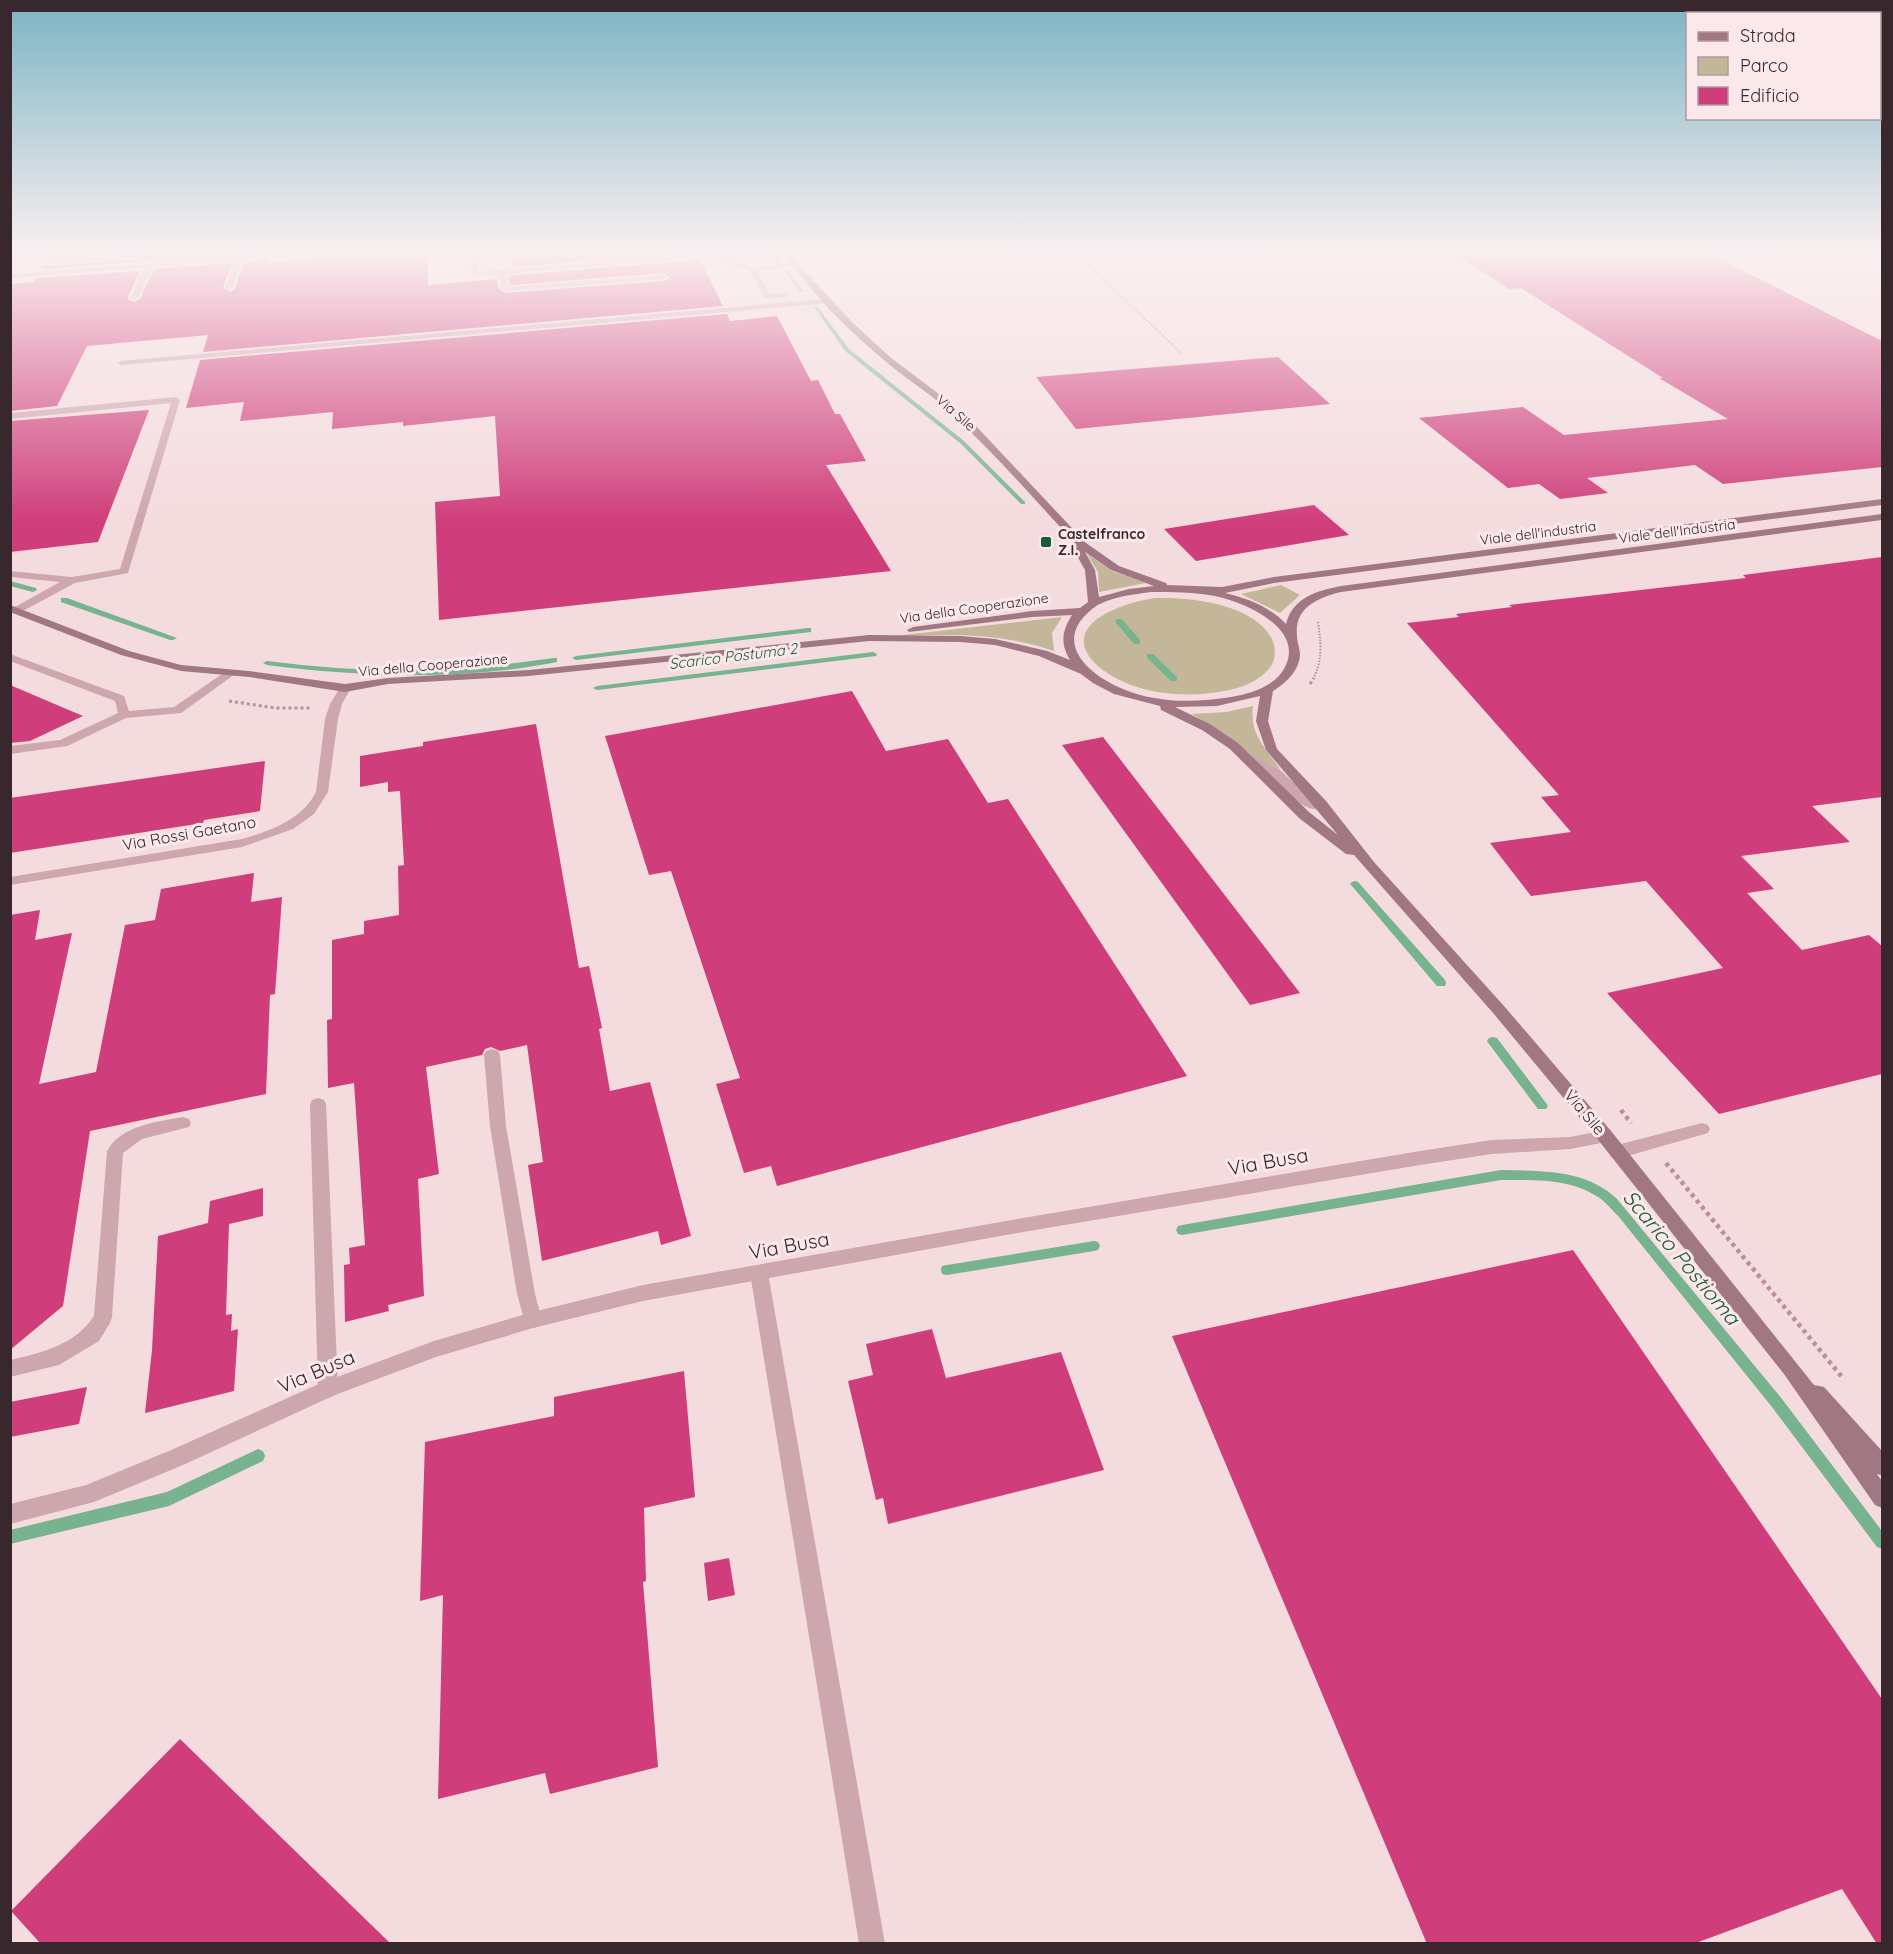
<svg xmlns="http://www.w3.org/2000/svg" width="1893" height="1954" viewBox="0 0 1893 1954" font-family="Quicksand,sans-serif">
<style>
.green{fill:#c4b699}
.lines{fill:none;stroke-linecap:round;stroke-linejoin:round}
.stream{fill:#77b38e;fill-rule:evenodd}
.building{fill:#cf3d7a}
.path-far2{stroke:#b99099;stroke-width:2;stroke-dasharray:1.5 1.5;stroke-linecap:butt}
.path-far1{stroke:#b99099;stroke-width:3;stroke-dasharray:3 3;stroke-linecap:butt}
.path{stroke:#b99099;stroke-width:4.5;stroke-dasharray:4 4;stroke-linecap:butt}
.lane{fill:#cda6ae;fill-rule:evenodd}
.street{fill:#cda6ae;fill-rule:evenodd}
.secondary{fill:#a17783;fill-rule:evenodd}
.poi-dot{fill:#195d35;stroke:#fbe8ea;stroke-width:2}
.labels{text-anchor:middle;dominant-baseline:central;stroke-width:6;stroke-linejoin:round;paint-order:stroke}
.far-street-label{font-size:14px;fill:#38272d;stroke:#fbe8ea}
.far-poi-label{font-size:14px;font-weight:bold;fill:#38272d;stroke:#fbe8ea;text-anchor:start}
.far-water-label{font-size:15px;font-style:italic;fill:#195d35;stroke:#fbe8ea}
.street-label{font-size:16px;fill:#38272d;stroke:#fbe8ea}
.near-street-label{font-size:20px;fill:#38272d;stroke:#fbe8ea}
.near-water-label{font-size:21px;font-style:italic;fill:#195d35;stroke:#fbe8ea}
</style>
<rect width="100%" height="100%" fill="#f4dbde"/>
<path class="green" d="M1087 554 1112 571 1146 583 1099 592 1098 572Z
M1281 585 1300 595 1280 613 1241 594Z
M1157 598C1192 597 1254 604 1272 639 1276 648 1276 658 1271 666 1261 681 1241 688 1224 691 1183 699 1131 694 1098 666 1053 625 1126 601 1157 598Z
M1062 617 1052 633 1054 651C997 631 936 634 877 638Z
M1253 706C1249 734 1266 749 1280 769L1251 755 1225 734 1192 714 1226 712Z"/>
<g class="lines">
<path class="stream" d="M769 250H773L782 266H778Z
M784 270H788L804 292H800Z
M814 307H818L849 349 964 441 1025 502V504H1021L960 443 845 351Z
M10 581 36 588 37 590 33 592 10 586Z
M61 598H67L177 638 173 640H170L61 602Z
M1116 619H1122L1140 640V644H1134L1116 623Z
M808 628H811V632L576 660 572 658 576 656Z
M873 652 877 654 876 656 597 690 593 688 597 686Z
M1147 654H1153L1177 677V681H1171L1147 658Z
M554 658H557V662C462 681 362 677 267 665L263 663 267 661C330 669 395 673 459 669 491 667 522 662 554 658Z
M1355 881 1358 882 1445 980 1446 983 1445 986H1437L1352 886 1350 884 1352 882Z
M1493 1037 1497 1038 1546 1103 1548 1106 1546 1109H1538L1489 1044 1487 1041 1489 1038Z
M1501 1170C1541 1171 1586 1169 1617 1199L1782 1399 1882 1531V1549L1877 1547 1772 1407 1619 1217C1612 1210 1606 1202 1598 1197 1570 1178 1533 1180 1501 1180L1182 1235 1178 1234 1176 1230 1178 1226 1182 1225Z
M1094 1241 1098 1242 1100 1246 1098 1250 1094 1251 947 1275 942 1274 941 1270 942 1266 947 1265Z
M258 1449 263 1451 265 1456 263 1461 169 1506 10 1544V1530L167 1492Z"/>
</g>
<path class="building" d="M53 250H132L47 260Z
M143 250H269V251L42 269 45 264 49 266 135 260Z
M428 250V285L497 279 499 289 505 293 664 281 670 278 664 273 510 285 508 278 514 275 700 260 723 306 203 352 208 335 87 346 57 406 10 411V284L34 282 36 278 140 271 128 297 129 300 135 302 140 299 154 269 232 263 223 287 230 292 235 289 244 262 269 260V263Z
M511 250H696V251L513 267Z
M1449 250H1702L1882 341V467L1723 484 1695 465 1587 478 1608 493 1560 499 1539 484 1508 488 1419 418 1523 407 1564 435 1728 419 1659 378H1663L1521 288 1509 289Z
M727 314 730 321 777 316 811 381 818 380 835 414H840L866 461 826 465 891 571 439 620 435 502 500 496 495 416 403 426V422L332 429 333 412 240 421 244 402 186 408 200 360Z
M1278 357 1330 404 1076 429 1036 377Z
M149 410 98 542 10 552V421Z
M1314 505 1349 535 1196 561 1164 529Z
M1882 557V797L1812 806 1850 842 1741 856 1774 889 1747 893 1802 950 1869 935 1882 946V1074L1719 1114 1607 993 1723 968 1646 881 1531 896 1490 843 1571 832 1541 797 1559 795 1407 623 1459 617 1456 614 1512 607 1509 605 1746 578 1743 575Z
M10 685 83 716 30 741 10 743Z
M852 691 886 751 948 739 988 803 1008 799 1187 1076 777 1186 771 1166 744 1173 716 1084 740 1078 671 871 649 875 605 736Z
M536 724 579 968 589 966 602 1028 599 1029 610 1091 650 1082 691 1236 661 1245 658 1231 542 1261 528 1165 543 1162 527 1045 500 1051 491 1047 485 1049 482 1055 426 1067 439 1174 418 1179 424 1296 388 1305 389 1311 345 1322 344 1265 350 1264 349 1248 365 1245 354 1083 328 1088 327 1020 332 1019V940L364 934V921L399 915 398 866 404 865 400 791 388 792V782L360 787V756L423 746V742Z
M1103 737 1300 993 1250 1005 1062 745Z
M265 761 260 811 204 820 203 823 10 853V798Z
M254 873 251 902 282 897 275 994 270 995 266 1094 90 1131 63 1306 10 1350V915L40 910 35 940 72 933 39 1084 96 1072 125 925 155 920 161 889Z
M263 1188V1216L229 1224 226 1315 232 1314 231 1331 238 1329 234 1391 145 1413 152 1350 158 1236 208 1223 210 1201Z
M1573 1250 1882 1699V1944H1877L1842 1889 1693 1944H1427L1172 1336Z
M932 1329 946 1378 1061 1352 1104 1470 888 1524 883 1498 876 1500 848 1381 873 1375 866 1344Z
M684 1371 695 1497 644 1508 646 1581 643 1582 658 1767 550 1794 545 1773 438 1799 443 1595 420 1601 425 1442 554 1416V1397Z
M87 1387 79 1424 10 1437V1402Z
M729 1558 735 1595 708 1601 704 1563Z
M180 1739 391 1944H41L11 1911Z"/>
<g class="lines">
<path class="path-far2" d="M1073 250 1182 354
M1313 679C1323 661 1321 642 1318 622"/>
<path class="path-far1" d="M1310 684 1314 678
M229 701 275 708H311"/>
<path class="path" d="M1621 1110 1631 1123
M1666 1163 1842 1377"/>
<path class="lane" d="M135 250H141L135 258 49 264 46 262 133 254Z
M313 250H344L242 260 233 288 229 290 225 288 235 260 152 267 138 298 134 300 130 298 144 268 10 278V274Z
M472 250H478V272L717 252V250H723L726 260 753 267 795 263 798 265 757 271 770 294 789 293 786 297 765 298 750 270 721 262 718 256 505 274 508 287 664 275 668 277 664 279 505 291 501 289 498 274 471 276Z
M827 299 830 303 121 365 117 363 121 361Z
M176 397 180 400 128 573 75 583 21 612H13V608L60 582 10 577V571L72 577 120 569 171 403 10 419V413Z
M10 654 124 696 129 711 174 707 228 670H236L238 672 181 713 126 718 67 746 10 754V746L60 740 118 713 115 701 10 661Z
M1248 753 1279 769 1311 799 1326 801 1328 804C1307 823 1284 784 1269 774 1261 769 1252 764 1244 760L1242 757Z
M492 1049 498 1051 500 1055 506 1126 535 1294 542 1320 540 1326 533 1328 526 1326 517 1294 490 1126 484 1055 486 1051Z
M318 1098 324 1100 326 1104 338 1389 335 1395 328 1398 321 1395 318 1389 310 1104 312 1100Z
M183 1117 189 1119 191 1123 189 1127 142 1139 123 1153 112 1317 110 1323 99 1341 59 1365 10 1377V1360C42 1353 76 1344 94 1316L107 1151C121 1125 157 1122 183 1117Z
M1702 1123 1708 1125 1710 1129 1708 1133 1617 1159 1611 1157 1609 1152 1611 1147 1617 1145Z
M759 1265 765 1268 768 1273 885 1944H859L750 1273 753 1268Z"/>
<path class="street" d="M345 684 351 688 342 704 338 719 328 792 314 814 293 829 242 847 10 885V877L242 839C270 831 302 820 316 792L325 719 330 704 341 686Z
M1605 1130 1611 1131 1613 1136 1611 1141 1570 1149 1492 1154 1420 1165 1006 1235 643 1301 533 1328 436 1357 335 1395 183 1465 94 1502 10 1524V1504L86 1485 169 1451 321 1383 434 1341 533 1312 643 1285 1006 1221 1420 1151 1492 1140 1570 1137Z"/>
<path class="secondary" d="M783 250H789L799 265 852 322 890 357 948 401 976 426 1086 543 1119 566 1166 583 1167 585 1222 587 1274 577 1882 499V505L1274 583 1225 593C1247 598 1270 607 1286 624 1293 597 1317 591 1341 586L1882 514V520L1341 592C1317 598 1294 608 1297 636 1297 643 1300 648 1300 655 1299 671 1286 683 1273 691L1268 721 1277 749 1326 801 1374 862 1504 1006 1611 1131 1814 1385 1824 1387 1882 1451V1475L1877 1474 1882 1481V1508L1875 1505 1784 1374 1599 1141 1494 1014 1354 855 1346 854 1299 818 1230 749 1202 730 1161 710 1160 706 1114 694 1093 683 1081 674 1039 656 995 645 960 642 869 641 529 676 388 684 345 692 249 677 181 671 121 655 10 612V605L129 651 181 665 249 671 345 684 388 678 529 670 869 635 960 636 995 639 1047 651 1070 660C1060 643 1062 631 1072 615L1032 617 909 632 907 630 913 627 1032 611 1080 608 1088 602 1085 570 1071 545 1074 542C1032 497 991 449 945 408 926 390 903 377 884 360 847 329 808 291 783 250ZM1085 552 1111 570 1154 586 1129 589 1099 597 1095 570ZM1151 592C1172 592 1194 592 1215 596 1244 602 1305 628 1285 667 1276 686 1250 694 1231 697 1195 703 1156 703 1123 689 1088 675 1052 642 1091 610 1106 597 1131 595 1151 592ZM1260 696 1256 721 1266 750 1338 835 1309 812 1238 743 1210 724 1175 707 1217 706Z"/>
</g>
<linearGradient id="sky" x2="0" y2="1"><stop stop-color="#7bb4c4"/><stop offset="0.48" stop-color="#faeff0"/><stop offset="1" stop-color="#faeff0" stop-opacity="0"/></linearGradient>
<rect width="1893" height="524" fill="url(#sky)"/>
<rect class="poi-dot" x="1040" y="536" width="12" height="12" rx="3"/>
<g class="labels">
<g class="far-street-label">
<text transform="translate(956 413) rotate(41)">Via Sile</text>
<text transform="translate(1677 531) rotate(-7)">Viale dell'Industria</text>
<text transform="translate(1538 533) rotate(-7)">Viale dell'industria</text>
<text transform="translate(974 608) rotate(-8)">Via della Cooperazione</text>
<text transform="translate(433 665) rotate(-5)">Via della Cooperazione</text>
</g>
<g class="far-poi-label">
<text x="1058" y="534">Castelfranco<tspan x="1058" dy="16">Z.I.</tspan></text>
</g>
<g class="far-water-label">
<text transform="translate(733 656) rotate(-7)">Scarico Postuma 2</text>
</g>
<g class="street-label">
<text transform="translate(189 833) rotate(-10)">Via Rossi Gaetano</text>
<text transform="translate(1585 1112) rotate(50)">Via Sile</text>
</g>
<g class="near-street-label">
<text transform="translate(1268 1161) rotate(-10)">Via Busa</text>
<text transform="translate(789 1245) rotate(-10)">Via Busa</text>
<text transform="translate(316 1371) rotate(-23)">Via Busa</text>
</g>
<g class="near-water-label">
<text transform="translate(1682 1257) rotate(50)">Scarico Postioma</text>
</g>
</g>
<rect width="1893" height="1954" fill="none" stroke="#38272d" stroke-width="24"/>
<rect x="1686" y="12" width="195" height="108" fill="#fbe8ea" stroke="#ad9b9e" stroke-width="1.5"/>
<rect x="1698" y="32" width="30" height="9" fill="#a17783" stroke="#ad9b9e" stroke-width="1.5"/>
<text x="1740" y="42" font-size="18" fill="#38272d">Strada</text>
<rect x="1698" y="57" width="30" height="18" fill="#c4b699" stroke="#ad9b9e" stroke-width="1.5"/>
<text x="1740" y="72" font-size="18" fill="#38272d">Parco</text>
<rect x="1698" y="87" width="30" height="18" fill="#cf3d7a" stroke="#ad9b9e" stroke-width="1.5"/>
<text x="1740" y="102" font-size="18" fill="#38272d">Edificio</text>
</svg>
